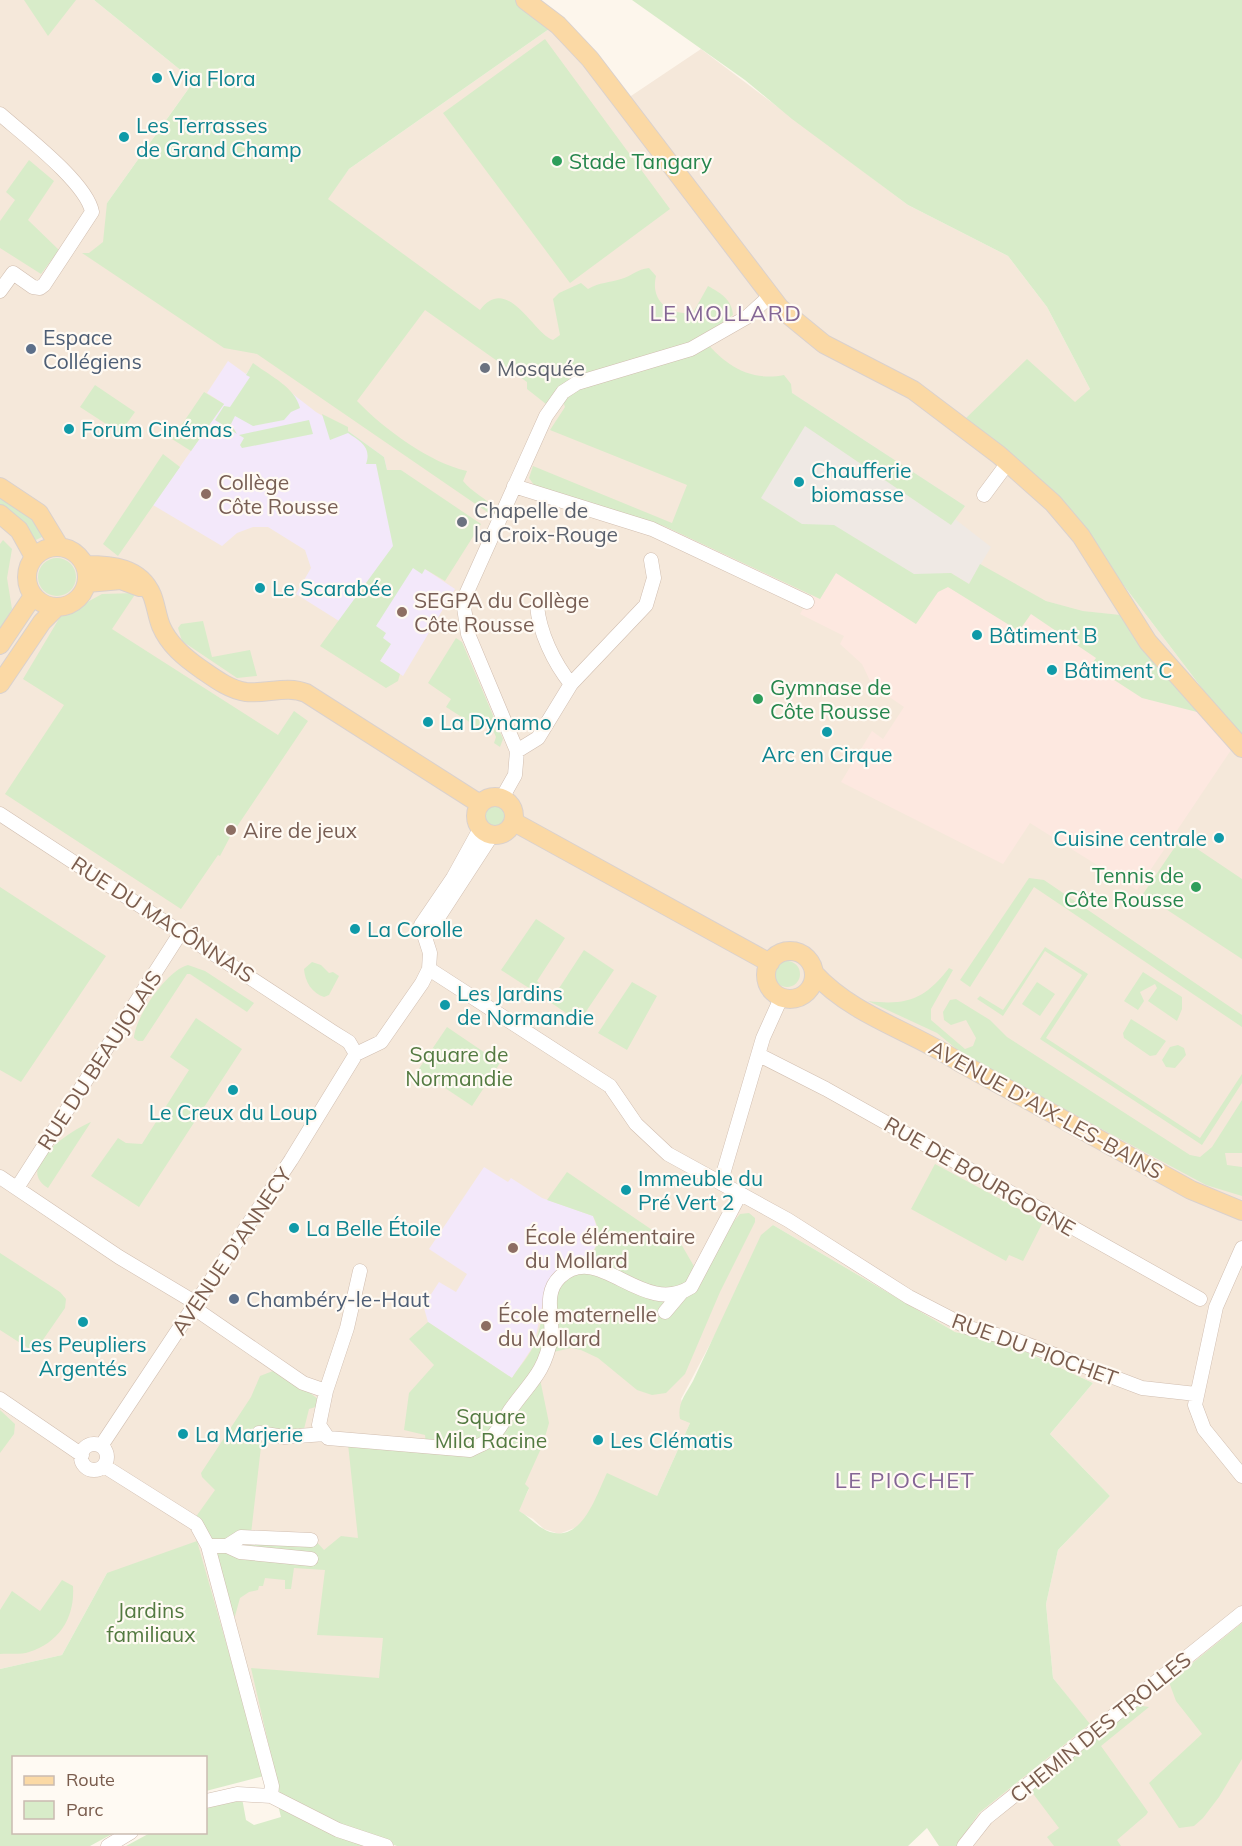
<svg xmlns="http://www.w3.org/2000/svg" width="1242" height="1846" viewBox="0 0 1242 1846" font-family="Mulish,sans-serif">
<style>
.residential{fill:#f5e8da}
.commercial{fill:#fde8e0}
.industrial{fill:#efe9e4}
.education{fill:#f3e8fa}
.green{fill:#d8ecc9}
.lines{fill:none;stroke-linecap:round;stroke-linejoin:round}
.minor-casing{stroke:#d1beb0;stroke-width:15}
.major-casing{stroke:#dad1cd;stroke-width:20}
.minor{stroke:#fff;stroke-width:14}
.major{stroke:#fbd9a5;stroke-width:18}
.culture-dot{fill:#0f9aa8;stroke:#fffaf3;stroke-width:2}
.leisure-dot{fill:#2e9e5b;stroke:#fffaf3;stroke-width:2}
.service-dot{fill:#5c6f8a;stroke:#fffaf3;stroke-width:2}
.worship-dot{fill:#6b7280;stroke:#fffaf3;stroke-width:2}
.education-dot{fill:#8d6e63;stroke:#fffaf3;stroke-width:2}
.labels{text-anchor:middle;dominant-baseline:central;stroke-width:4.5;stroke-linejoin:round;paint-order:stroke}
.culture-label{font-size:21px;fill:#0d838f;stroke:#fffaf3;text-anchor:start}
.leisure-label{font-size:21px;fill:#27864d;stroke:#fffaf3;text-anchor:start}
.service-label{font-size:21px;fill:#4e5e75;stroke:#fffaf3;text-anchor:start}
.worship-label{font-size:21px;fill:#5b616d;stroke:#fffaf3;text-anchor:start}
.education-label{font-size:21px;fill:#785e54;stroke:#fffaf3;text-anchor:start}
.street-label{font-size:21px;fill:#7a5c4d;stroke:#fffaf3}
.park-label{font-size:21px;fill:#537a41;stroke:#fffaf3}
.neighbourhood-label{font-size:22px;letter-spacing:1.5px;fill:#846695;stroke:#fffaf3}
</style>
<rect width="100%" height="100%" fill="#fdf6ec"/>
<path class="residential" d="M0 0H94L194 81 107 203 306 225 349 169 549 29 619 104 701 49 908 205 1008 256 1047 307 1090 389 1052 491 1242 741V1846H957L979 1813 1089 1724 1053 1678 1046 1604 1058 1550 1110 1496 1050 1434 1093 1383 1022 1350 993 1340 955 1332 773 1225 681 1399 690 1423 657 1496 559 1534 544 1529 533 1519 518 1511 529 1489 502 1518 592 1558 264 1776 107 1573 62 1655 0 1669Z"/>
<path class="commercial" d="M836 573 916 624 938 592 948 587 962 595 1019 587 1046 601 1083 611 1121 615 1231 750 1137 890 1030 823 1003 864 841 782 872 731 883 739 904 707 872 685 862 664 840 644 844 636 800 614 812 594 820 599Z"/>
<path class="industrial" d="M792 393 965 506 955 519 991 547 969 584 951 573H944L920 605 720 498 777 410Z"/>
<path class="education" d="M228 361 246 374 254 364 316 412 348 431 384 457 387 470H401L425 569 455 589 403 676 380 661 339 621 296 594 311 568 305 550 268 527H253L237 533 222 546 153 505 224 404 207 393Z
M484 1167 508 1182 511 1178 542 1198 593 1216 600 1237 590 1257 543 1302 534 1345 512 1378 428 1322 424 1308 426 1302 439 1282 456 1292 467 1274 429 1249Z"/>
<path class="green" d="M24 0H76L48 36Z
M94 0H517L549 29 349 169 328 199 480 310C508 273 534 335 553 340L560 335 553 299 559 293 581 283 588 289C600 282 609 283 621 279 632 276 637 269 649 268L656 276C650 301 669 315 693 313L708 286C721 293 732 300 733 315L702 337C723 364 749 382 784 375L791 384 792 393 965 506 951 525 805 426 761 498 802 524 834 525 914 574 951 573 969 584 980 564 1046 601 1083 611 1121 615 1201 713 1142 698 1091 665 1096 658 1031 614 1019 631 948 587 938 592 916 624 836 573 820 599 664 526 534 485 529 478 533 466 672 523 687 485 550 430 565 407 562 398 555 393 546 404 527 389V382L425 310 357 401C384 429 430 463 467 471L463 481C473 493 486 498 496 509L493 516 257 354 224 348 82 253H89L103 242 107 203 194 81Z
M632 0H1242V741L1052 491 964 420 1027 359 1075 402 1090 389 1047 307 1008 256 908 205 792 119 745 80Z
M545 39 670 209 570 283 443 113Z
M29 160 54 181 28 220 59 250 41 274 0 248V221L15 200 6 192Z
M253 363C270 376 295 387 300 408L291 412 284 420 253 426 235 416 231 424 237 434 215 420 224 406 230 407 250 377 246 375Z
M95 385 135 412 120 433 80 407Z
M204 392 224 404 191 451 172 439Z
M322 414 348 427V431L384 457 387 470H401L481 524 445 581 425 569 422 574 413 568 376 626 386 633 383 638 391 644 380 661 400 674 398 681 386 688 320 646 393 546 376 464H366C372 447 360 441 348 433L330 440Z
M309 420 313 434 242 448 240 445 244 438 239 435Z
M163 454 180 467 118 556 103 544Z
M0 498 29 513 44 536 36 540 32 538 0 508Z
M3 540 12 549 7 578 12 609 0 629V544Z
M38 577a19 19 0 1 1 38 0a19 19 0 1 1-38 0Z
M136 593 112 629 278 735 294 711 308 721 230 837 220 856 218 855 181 909 5 794 64 705 23 679 60 617 102 594Z
M203 621 212 657 250 650 257 676 237 678 182 641 178 628 181 624Z
M456 638 462 642 503 739 500 747 494 743 496 737 489 721 482 730 446 707 451 699 428 683Z
M479 816a15 15 0 1 1 30 0a15 15 0 1 1-30 0Z
M1181 838 1242 879V959L1143 894Z
M1029 878 1044 880 1242 1015V1027L1034 887 970 987 960 980Z
M0 887 106 956 21 1082 0 1070Z
M536 919 565 938 537 981 540 984 535 992 501 970Z
M1045 947 1088 974 1046 1038 1200 1138 1242 1074V1083L1202 1145 1040 1039 1082 975 1045 951 1003 1016 977 999 980 996 1003 1010Z
M584 950 614 970 585 1013 588 1015 582 1024 550 1002Z
M774 974a13 13 0 1 1 26 0a13 13 0 1 1-26 0Z
M312 962 321 965 329 973 333 972 339 976 329 995 324 997C312 993 305 982 304 969Z
M188 965 205 971 254 1003 247 1012 190 974H187L143 1041H138L134 1038C135 1017 167 970 188 965Z
M949 968 953 970 931 1009V1020L965 1049 973 1046 976 1038 966 1020 951 1025 944 1020 943 1012 950 1000 956 999 990 1020 1007 1037 1190 1155 1200 1157 1212 1147 1242 1100V1153H1225L1227 1165 1242 1167V1196L1206 1185 965 1056 937 1033 868 1001C907 1006 925 999 949 968Z
M1143 972 1182 997V1009L1177 1021 1148 1001 1157 988 1155 984 1140 992 1144 1001 1138 1010 1124 1001Z
M632 982 657 996 627 1050 598 1033Z
M1037 982 1055 994 1040 1016 1022 1004Z
M196 1018 242 1049 139 1207 91 1176 118 1138 126 1143 142 1144 189 1070 170 1057Z
M1131 1019 1166 1041 1156 1055 1150 1056 1124 1038 1123 1033Z
M447 1027 500 1063 472 1106 418 1070Z
M1178 1045 1184 1048 1186 1055 1175 1068 1166 1067 1162 1060 1170 1047Z
M91 1122 48 1188C13 1167 73 1129 91 1122Z
M935 1164 1043 1222 1023 1261 1009 1255 1006 1261 911 1209Z
M567 1172 664 1238 672 1235 677 1237 695 1268 740 1214 749 1213 755 1218V1222L720 1292 685 1374 666 1393 652 1395 637 1390 598 1358 581 1350 571 1348 549 1353 540 1379 549 1423 543 1444 525 1484 529 1488 519 1511C530 1517 538 1528 550 1532 583 1542 596 1495 607 1473L657 1496 690 1423 680 1419C677 1403 686 1394 693 1381L761 1235 773 1225 955 1332 993 1340 1022 1350 1093 1383 1050 1434 1110 1496 1058 1550 1046 1604 1053 1678 1090 1724 979 1813 957 1846H939L927 1828 908 1846H397L343 1828 276 1791 274 1768 251 1668 379 1678 383 1638 317 1635 325 1570 294 1568 291 1589H285V1580L265 1578 263 1586H259L258 1590 249 1592 240 1598 235 1616 231 1617 195 1518 215 1490 202 1477 201 1473 251 1397 260 1376 278 1369 318 1399 319 1406 309 1409 303 1433 263 1429 251 1534 313 1538 324 1550 341 1536 358 1538 348 1444H426L425 1435 404 1430 409 1393 434 1365 409 1339 428 1322 512 1378C519 1367 530 1355 535 1343 549 1308 539 1264 590 1257 600 1243 601 1232 593 1216L547 1200Z
M0 1253 60 1292 66 1299 65 1308 38 1347 28 1348 0 1330Z
M0 1410 15 1424 14 1434 0 1453Z
M197 1541 264 1776 206 1791V1758H14V1832L114 1833 90 1846H0V1669L62 1655 107 1573Z
M62 1580 73 1586C75 1617 60 1642 29 1652 21 1655 9 1653 0 1654V1610L12 1591 40 1611Z
M1242 1623V1759L1219 1797 1203 1818 1194 1826 1179 1828 1149 1783 1202 1734 1176 1701 1169 1682Z
M1143 1706 1149 1707 1101 1746 1148 1812 1146 1815 1117 1840 1121 1846H1054L1047 1837 1059 1828 1031 1791 1133 1707Z
M242 1798 246 1820 254 1825 281 1817 277 1801 373 1846H126L150 1833 206 1832V1807Z"/>
<g class="lines">
<defs>
<path id="minor" d="M0 114C24 135 87 183 92 212L44 285 40 288 33 287 13 273 0 291
M514 486 652 529 807 602
M984 495 1007 464
M537 605C539 632 554 663 571 684
M517 751 538 738 571 684 646 605 654 578 651 560
M502 798 515 775 517 751 468 634 463 601 546 416 563 392 577 383 691 349 747 317 770 296
M0 814 333 1032 349 1042 356 1054
M425 938 492 835
M429 969 610 1086 636 1124 668 1154 788 1220 909 1297 969 1328 1013 1339 1142 1388 1196 1394
M759 1055 826 1089 1200 1299
M0 1177 119 1257 196 1303
M721 1181 763 1038 781 998
M17 1188 181 932
M1242 1248 1216 1307 1195 1405 1204 1429 1242 1476
M360 1271 347 1328 326 1391 319 1425 328 1438 470 1450C477 1446 485 1444 490 1439 499 1431 505 1418 511 1409 530 1382 544 1374 551 1338 554 1318 542 1294 560 1277 599 1240 642 1318 691 1287L740 1194
M194 1308 303 1383 326 1391
M665 1312 681 1293
M0 1399 82 1455
M259 1433 284 1437 325 1434
M81 1457a13 13 0 1 1 26 0a13 13 0 1 1-26 0Z
M101 1446 291 1160 356 1054 381 1042 422 983 429 969 430 953 421 925 453 878 480 829
M104 1466 196 1524 208 1546 272 1786 271 1796
M208 1546H227L240 1552 311 1559
M227 1546 241 1537 311 1540
M206 1801 237 1794 271 1796 338 1830 386 1846
M108 1846 131 1832
M964 1846 986 1818 1242 1613"/>
<path id="major" d="M525 0 558 25 590 59 780 308 824 344 913 390 999 455 1053 503 1081 536 1148 642 1242 748
M0 487 39 513 59 546
M0 514 19 530 34 557
M27 577a30 30 0 1 1 60 0a30 30 0 1 1-60 0Z
M85 565C112 565 140 567 152 595 156 605 157 616 161 626 169 645 185 658 201 669 214 678 230 690 246 692 266 694 288 685 306 693L480 804
M87 583 121 580 140 587
M0 645 33 596
M0 684 42 622 57 607
M476 816a19 19 0 1 1 38 0a19 19 0 1 1-38 0Z
M514 822 770 963
M766 975a24 24 0 1 1 48 0a24 24 0 1 1-48 0Z
M814 973C853 1016 912 1031 959 1062L1191 1190 1242 1211"/>
</defs>
<use href="#minor" class="minor-casing"/>
<use href="#major" class="major-casing"/>
<use href="#minor" class="minor"/>
<use href="#major" class="major"/>
</g>
<g class="culture-dot">
<circle cx="157" cy="78" r="6"/>
<circle cx="124" cy="137" r="6"/>
<circle cx="69" cy="429" r="6"/>
<circle cx="799" cy="482" r="6"/>
<circle cx="260" cy="588" r="6"/>
<circle cx="977" cy="635" r="6"/>
<circle cx="1052" cy="670" r="6"/>
<circle cx="428" cy="722" r="6"/>
<circle cx="827" cy="732" r="6"/>
<circle cx="1219" cy="838" r="6"/>
<circle cx="355" cy="929" r="6"/>
<circle cx="445" cy="1005" r="6"/>
<circle cx="233" cy="1090" r="6"/>
<circle cx="626" cy="1190" r="6"/>
<circle cx="294" cy="1228" r="6"/>
<circle cx="83" cy="1322" r="6"/>
<circle cx="183" cy="1434" r="6"/>
<circle cx="598" cy="1440" r="6"/>
</g>
<g class="leisure-dot">
<circle cx="557" cy="161" r="6"/>
<circle cx="758" cy="699" r="6"/>
<circle cx="1196" cy="887" r="6"/>
</g>
<g class="service-dot">
<circle cx="31" cy="349" r="6"/>
<circle cx="234" cy="1299" r="6"/>
</g>
<g class="worship-dot">
<circle cx="485" cy="368" r="6"/>
<circle cx="462" cy="522" r="6"/>
</g>
<g class="education-dot">
<circle cx="206" cy="494" r="6"/>
<circle cx="402" cy="612" r="6"/>
<circle cx="231" cy="830" r="6"/>
<circle cx="513" cy="1248" r="6"/>
<circle cx="486" cy="1326" r="6"/>
</g>
<g class="labels">
<g class="culture-label">
<text x="169" y="78">Via Flora</text>
<text x="136" y="125">Les Terrasses<tspan x="136" dy="24">de Grand Champ</tspan></text>
<text x="81" y="429">Forum Cinémas</text>
<text x="811" y="470">Chaufferie<tspan x="811" dy="24">biomasse</tspan></text>
<text x="272" y="588">Le Scarabée</text>
<text x="989" y="635">Bâtiment B</text>
<text x="1064" y="670">Bâtiment C</text>
<text x="440" y="722">La Dynamo</text>
<text x="827" y="754" text-anchor="middle">Arc en Cirque</text>
<text x="1207" y="838" text-anchor="end">Cuisine centrale</text>
<text x="367" y="929">La Corolle</text>
<text x="457" y="993">Les Jardins<tspan x="457" dy="24">de Normandie</tspan></text>
<text x="233" y="1112" text-anchor="middle">Le Creux du Loup</text>
<text x="638" y="1178">Immeuble du<tspan x="638" dy="24">Pré Vert 2</tspan></text>
<text x="306" y="1228">La Belle Étoile</text>
<text x="83" y="1344" text-anchor="middle">Les Peupliers<tspan x="83" dy="24">Argentés</tspan></text>
<text x="195" y="1434">La Marjerie</text>
<text x="610" y="1440">Les Clématis</text>
</g>
<g class="leisure-label">
<text x="569" y="161">Stade Tangary</text>
<text x="770" y="687">Gymnase de<tspan x="770" dy="24">Côte Rousse</tspan></text>
<text x="1184" y="875" text-anchor="end">Tennis de<tspan x="1184" dy="24">Côte Rousse</tspan></text>
</g>
<g class="service-label">
<text x="43" y="337">Espace<tspan x="43" dy="24">Collégiens</tspan></text>
<text x="246" y="1299">Chambéry-le-Haut</text>
</g>
<g class="worship-label">
<text x="497" y="368">Mosquée</text>
<text x="474" y="510">Chapelle de<tspan x="474" dy="24">la Croix-Rouge</tspan></text>
</g>
<g class="education-label">
<text x="218" y="482">Collège<tspan x="218" dy="24">Côte Rousse</tspan></text>
<text x="414" y="600">SEGPA du Collège<tspan x="414" dy="24">Côte Rousse</tspan></text>
<text x="243" y="830">Aire de jeux</text>
<text x="525" y="1236">École élémentaire<tspan x="525" dy="24">du Mollard</tspan></text>
<text x="498" y="1314">École maternelle<tspan x="498" dy="24">du Mollard</tspan></text>
</g>
<g class="street-label">
<text transform="translate(163 919) rotate(33)">RUE DU MACÔNNAIS</text>
<text transform="translate(99 1060) rotate(-57)">RUE DU BEAUJOLAIS</text>
<text transform="translate(1046 1109) rotate(29)">AVENUE D'AIX-LES-BAINS</text>
<text transform="translate(980 1176) rotate(30)">RUE DE BOURGOGNE</text>
<text transform="translate(231 1251) rotate(-56)">AVENUE D'ANNECY</text>
<text transform="translate(1035 1349) rotate(20)">RUE DU PIOCHET</text>
<text transform="translate(1100 1727) rotate(-39)">CHEMIN DES TROLLES</text>
</g>
<g class="park-label">
<text x="459" y="1054">Square de<tspan x="459" dy="24">Normandie</tspan></text>
<text x="491" y="1416">Square<tspan x="491" dy="24">Mila Racine</tspan></text>
<text x="151" y="1610">Jardins<tspan x="151" dy="24">familiaux</tspan></text>
</g>
<g class="neighbourhood-label">
<text x="726" y="313">LE MOLLARD</text>
<text x="905" y="1480">LE PIOCHET</text>
</g>
</g>
<rect x="12" y="1756" width="195" height="78" fill="#fffaf3" stroke="#cabbb1" stroke-width="1.5"/>
<rect x="24" y="1776" width="30" height="9" fill="#fbd9a5" stroke="#cabbb1" stroke-width="1.5"/>
<text x="66" y="1786" font-size="18" fill="#7a5c4d">Route</text>
<rect x="24" y="1801" width="30" height="18" fill="#d8ecc9" stroke="#cabbb1" stroke-width="1.5"/>
<text x="66" y="1816" font-size="18" fill="#7a5c4d">Parc</text>
</svg>
